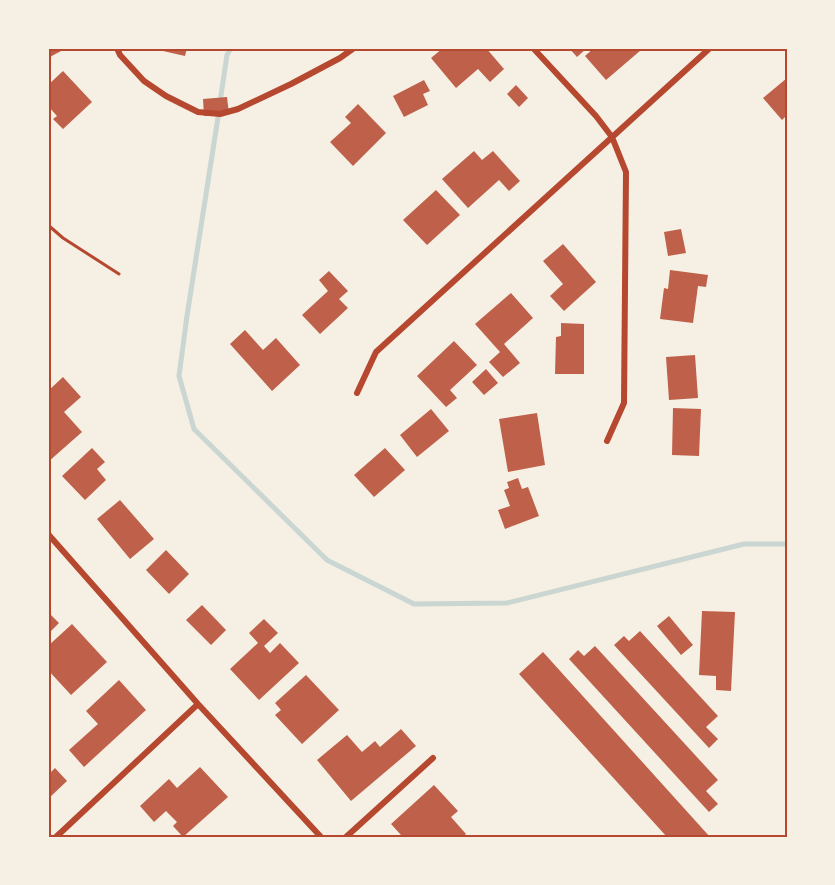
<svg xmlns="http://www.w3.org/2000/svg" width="835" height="885" viewBox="0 0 835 885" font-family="Roboto,sans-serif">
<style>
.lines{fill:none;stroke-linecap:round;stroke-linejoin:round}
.stream{stroke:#c9d6d2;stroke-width:5}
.building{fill:#bf614a}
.path{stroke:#b5482f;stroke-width:3}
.minor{stroke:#b5482f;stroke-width:6}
.neatline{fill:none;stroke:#b5482f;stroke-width:2}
</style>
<rect width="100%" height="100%" fill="#f6efe4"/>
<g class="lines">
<path class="stream" d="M220 102 227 55 231 48
M219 111 187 316 179 376 194 429 327 560 414 604 507 603 744 544H787"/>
</g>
<path class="building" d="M48 48H62L63 50 48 58Z
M164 48H187L185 56 163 51Z
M443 48H486L504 69 490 82 478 69 456 88 431 58Z
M569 48H587L577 57Z
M594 48H639L641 50 606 80 585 56Z
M63 71 92 102 63 129 53 119 57 116 48 106V85Z
M787 78V115L782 120 763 98Z
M424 80 430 91 423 94 428 105 404 117 393 96Z
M516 85 528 98 519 107 507 94Z
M227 97 229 114 204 116 203 99Z
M358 104 386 133 353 166 330 142 351 123 345 117Z
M474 151 482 160 493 151 520 181 509 191 499 180 468 208 442 179Z
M436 190 460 215 427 245 403 220Z
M681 229 686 253 668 256 664 232Z
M563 244 596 282 564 311 550 296 563 284 543 261Z
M670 270 708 275 706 287 698 286 693 323 660 319 664 288 668 289Z
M329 271 348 291 339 299 348 308 320 334 302 315 328 291 319 280Z
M511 293 533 318 504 344 520 363 503 377 489 362 500 352 475 324Z
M561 323 584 324V374H555L556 337 561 336Z
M245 330 263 350 276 338 300 365 272 391 230 344Z
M454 341 477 365 450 390 457 398 446 407 417 376Z
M695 355 698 398 669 400 666 357Z
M486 369 498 383 484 395 472 382Z
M63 377 81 397 64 412 82 432 48 462V391Z
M673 408 701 409 699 456 672 455Z
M431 409 449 431 417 457 400 435Z
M537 413 545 465 508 472 499 419Z
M92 448 105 462 97 469 106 480 85 500 62 476Z
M385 448 405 470 374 497 354 475Z
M518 478 522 489 528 487 539 516 505 529 498 510 510 506 504 490 509 488 507 482Z
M120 500 154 539 130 559 97 519Z
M166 550 189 574 169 594 146 570Z
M202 605 226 630 211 645 186 620Z
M702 611 735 612 731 691 716 690V676L699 675Z
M48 612 59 623 48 634Z
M669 616 693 645 681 655 657 626Z
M264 619 278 633 264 646 270 653 280 643 299 663 259 700 230 669 258 643 249 633Z
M72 624 107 662 71 695 48 670V646Z
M640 631 718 716 706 727 718 739 709 748 614 645 624 636 629 641Z
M595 646 718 780 706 791 718 804 709 812 569 659 578 650 584 656Z
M543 652 710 837H667L519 674Z
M306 675 339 710 302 744 275 715 281 710 275 703Z
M119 680 146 710 84 767 69 750 98 724 86 711Z
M401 729 416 746 351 801 317 760 347 735 362 752 375 741 380 747Z
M200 767 228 797 183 837 173 826 177 822 166 811 154 822 140 806 169 779 177 788Z
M55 768 67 781 48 799V775Z
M434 785 458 811 451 817 466 834 462 837H399L401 835 391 824Z"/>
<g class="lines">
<path class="path" d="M48 225 63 238 119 274"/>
<path class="minor" d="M117 48 120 55 144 81 166 96 198 112 220 114 238 109 291 84 340 58 354 48
M533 48 596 116 612 137 626 172 624 403 607 441
M357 393 376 352 710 48
M48 534 198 704 321 837
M56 837 198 704
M346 837 433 758"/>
</g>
<rect width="835" height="885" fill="none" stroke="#f6efe4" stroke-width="99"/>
<rect x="50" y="50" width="736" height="786" class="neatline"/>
</svg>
